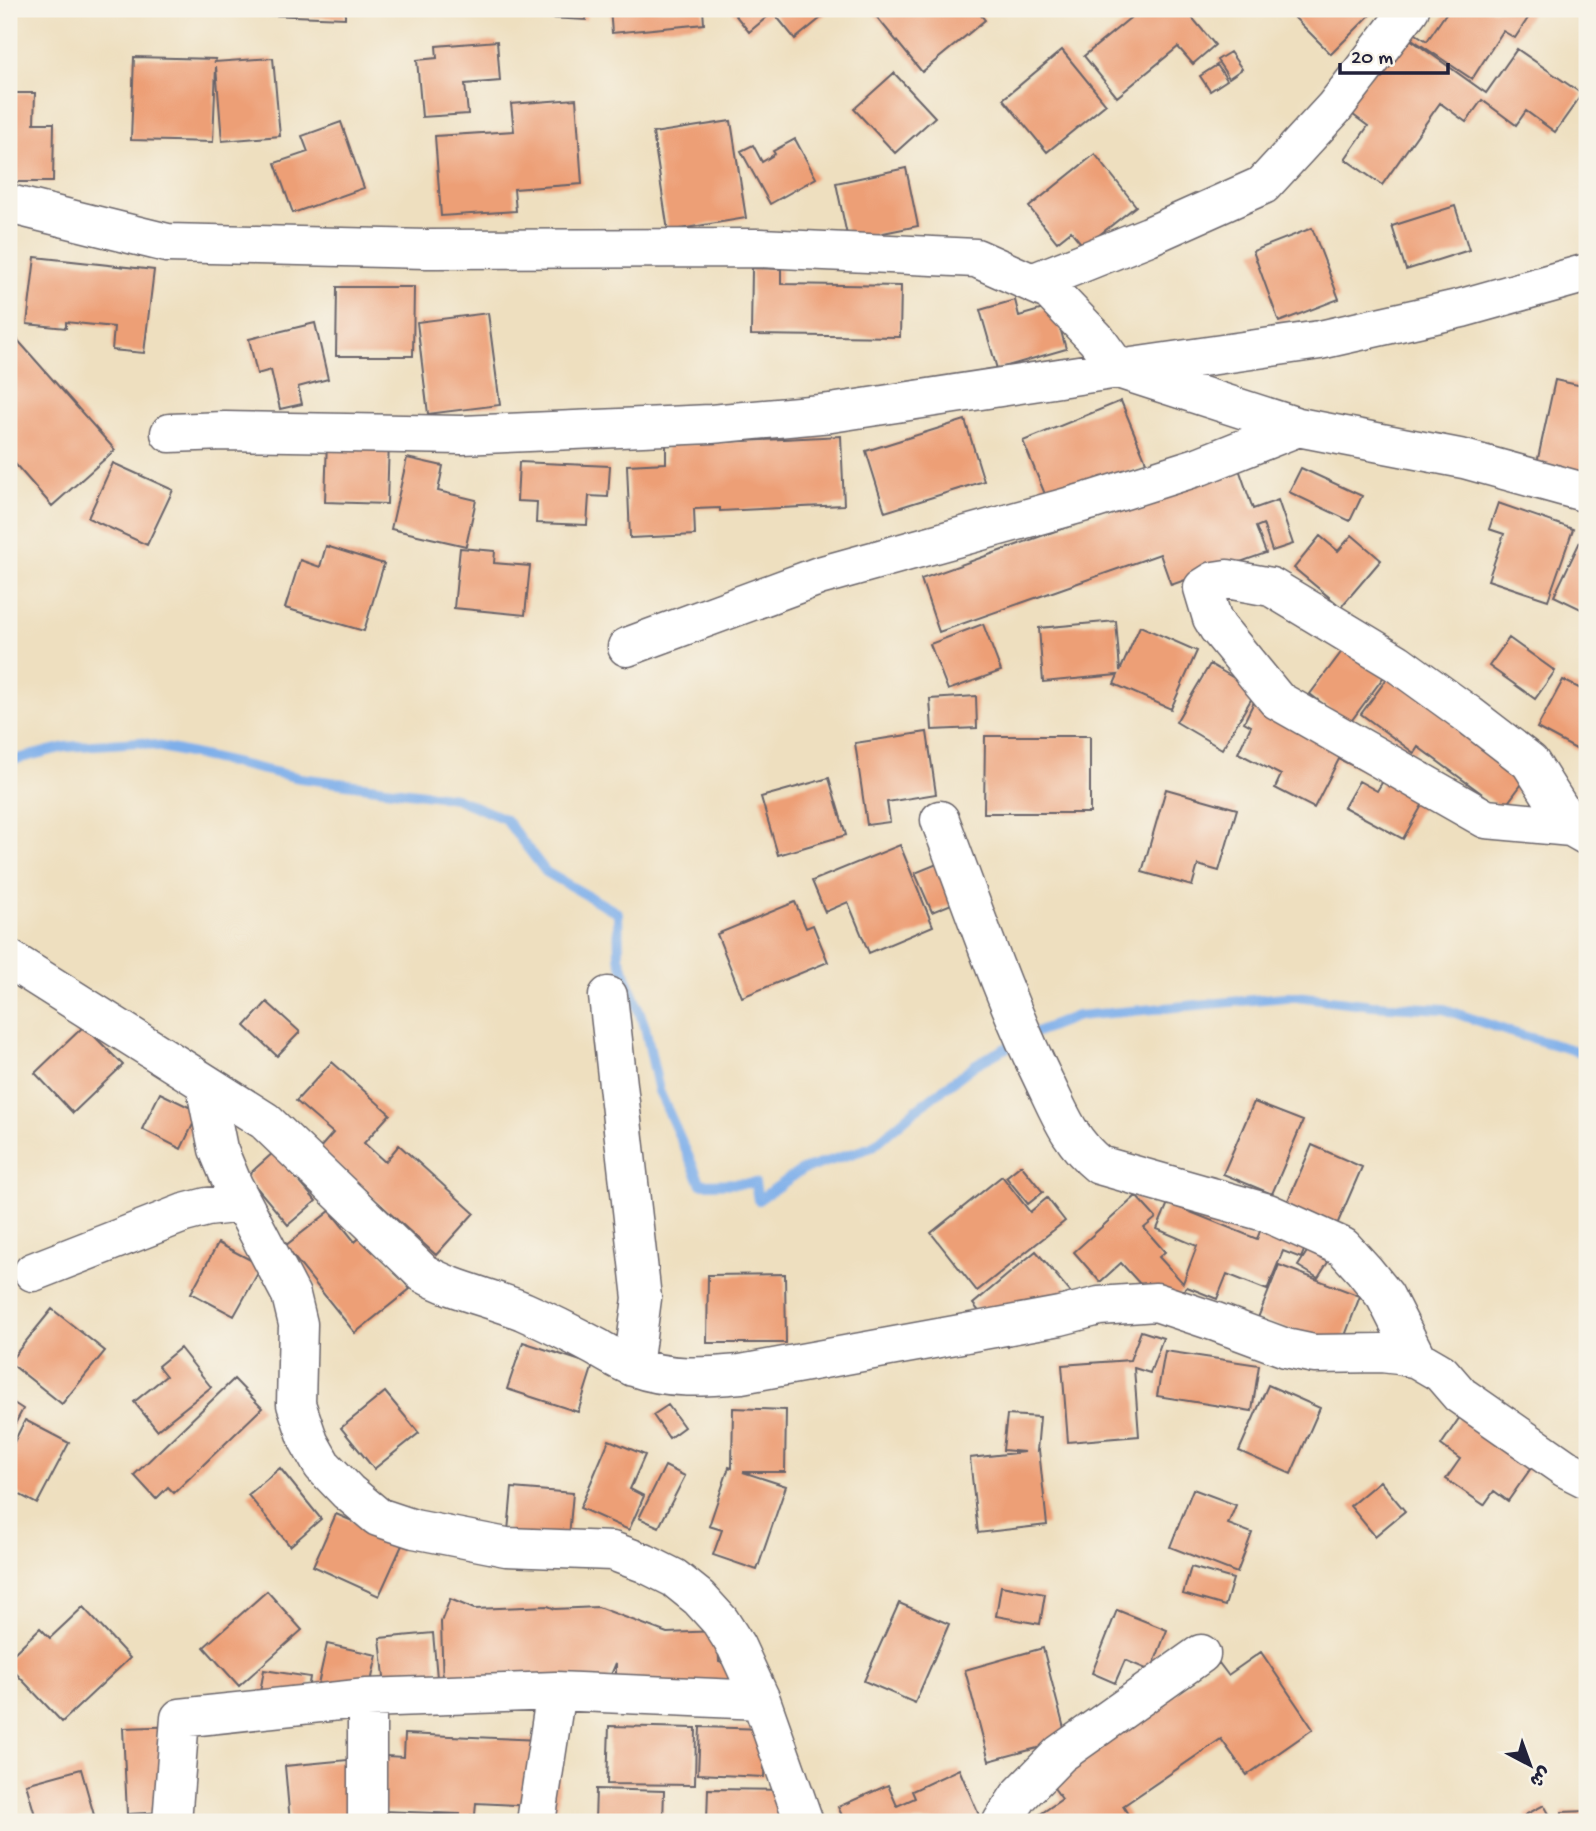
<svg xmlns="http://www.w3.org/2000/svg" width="1596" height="1831" viewBox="0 0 1596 1831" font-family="'Gochi Hand','Playpen Sans Arabic',sans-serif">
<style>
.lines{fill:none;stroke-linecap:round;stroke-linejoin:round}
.stream{stroke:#7eafea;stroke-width:10}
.building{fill:#ed9f76}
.minor-casing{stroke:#696469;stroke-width:41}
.minor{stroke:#fff;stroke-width:38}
</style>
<rect width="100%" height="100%" fill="#f7f3e8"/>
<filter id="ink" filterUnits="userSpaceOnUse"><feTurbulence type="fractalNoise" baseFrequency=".0143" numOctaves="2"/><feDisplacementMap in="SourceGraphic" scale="14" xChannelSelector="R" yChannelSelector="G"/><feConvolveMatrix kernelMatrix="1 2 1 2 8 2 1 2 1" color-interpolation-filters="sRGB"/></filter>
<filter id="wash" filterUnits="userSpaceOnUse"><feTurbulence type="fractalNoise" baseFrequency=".00686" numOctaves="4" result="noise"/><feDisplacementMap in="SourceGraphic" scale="28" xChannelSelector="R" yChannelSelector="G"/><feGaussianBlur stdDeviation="1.57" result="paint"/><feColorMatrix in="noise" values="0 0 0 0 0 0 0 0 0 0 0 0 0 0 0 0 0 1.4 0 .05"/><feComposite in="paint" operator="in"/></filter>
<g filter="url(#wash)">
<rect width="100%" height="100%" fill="#eedfbf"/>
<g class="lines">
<path class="stream" d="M9 761 65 747 139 742 300 778 455 798 505 819 546 872 618 913 619 957 645 1027 659 1091 701 1184 755 1183 758 1200 802 1170 872 1147 914 1111 976 1064 1034 1033 1077 1016 1296 996 1372 1005 1444 1009 1510 1032 1587 1054"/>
</g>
<g id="blocks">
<path class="building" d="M269 9H345V18L268 15Z
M513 9H587L586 20 512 16Z
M610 9H703L704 24 612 33Z
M735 9H832L795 39 773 12 749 32 732 11Z
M872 9H976L985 20 922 72 871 10Z
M1141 9H1185L1215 45 1193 64 1178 47 1117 97 1084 56Z
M1296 9H1376L1331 54 1291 14Z
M1449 9H1534L1515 38 1503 31 1472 79 1400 31 1403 26 1427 41Z
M1400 32 1486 93 1517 49 1582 94 1555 132 1526 111 1516 125 1482 100 1466 122 1440 103 1382 185 1345 159 1368 126 1345 109Z
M497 41 500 81 465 84 468 114 422 117 417 60 437 58 436 46Z
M1062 50 1106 104 1047 152 1003 99Z
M1230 52 1242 69 1229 78 1217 60Z
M134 57 216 59 215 62 273 58 280 136 222 141 216 66 213 142 131 140Z
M1217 65 1227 80 1210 91 1200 76Z
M894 73 935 117 895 153 854 109Z
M9 93H35L34 123H54L53 182H9Z
M576 99 582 184 514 189 516 211 441 216 435 136 514 131 511 104Z
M731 121 746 218 668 231 653 133Z
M341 122 364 188 293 213 275 163 308 152 302 136Z
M795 139 816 178 770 204 741 151 753 145 762 162 775 154 773 151Z
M1095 154 1136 206 1084 247 1071 231 1057 242 1029 207Z
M906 168 918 226 848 240 836 183Z
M1455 206 1469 250 1406 270 1392 226Z
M1312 228 1339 299 1279 322 1253 251Z
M35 257 154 270 144 353 112 350 114 327 66 322V328L27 324Z
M752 268 781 269V284L901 286 900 337 751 335Z
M337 287H414L413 356H336Z
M1015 300 1019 316 1054 306 1066 349 997 369 980 310Z
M488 313 500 405 428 414 417 322Z
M315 323 328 379 298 387 302 404 280 409 271 370 257 374 249 339Z
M15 337 115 450 52 506 9 457V342Z
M1555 380 1587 387V474L1537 463Z
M1121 401 1147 464 1049 504 1023 441Z
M965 420 984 481 885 512 866 451Z
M841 436 844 505 720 511V508L694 509 695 535 630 538 627 465 666 463V445Z
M327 439 389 441 387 504 325 502Z
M407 458 443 466 438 491 476 500 466 546 391 529Z
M519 462 610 466 608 497 589 496 587 525 536 523 537 502 517 501Z
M113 463 173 490 147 545 88 518Z
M1238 466 1253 509 1278 500 1293 544 1272 551 1263 524 1256 527 1266 553 1206 574 1205 573 1171 585 1160 554 939 632 921 579Z
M1301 468 1362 496 1350 521 1289 492Z
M1498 503 1573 529 1548 600 1488 580 1504 534 1489 529Z
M1585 531 1587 532V612L1554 596Z
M1352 535 1381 560 1341 607 1294 568 1320 536 1338 551Z
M326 546 384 564 364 631 285 608 300 560 320 567Z
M460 548 495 551 494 563 530 566 525 615 454 608Z
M1116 621 1120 671 1140 626 1197 651 1171 709 1114 684 1118 675 1043 682 1039 628Z
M983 624 1001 671 948 690 930 644Z
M1509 638 1555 671 1535 699 1489 666Z
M1349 642 1388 671 1349 724 1310 694Z
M1210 664 1256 691 1222 749 1176 722Z
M1394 669 1533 769 1503 809 1418 747 1414 753 1361 714Z
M1563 680 1587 692V755L1537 728Z
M976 696 977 728 932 730 930 699Z
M1255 700 1374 776 1339 759 1314 808 1275 788 1281 775 1238 753 1251 726 1244 722Z
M927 732 936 794 887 802 890 822 867 825 855 743Z
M985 736H1090V813H984Z
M1389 771 1429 793 1403 839 1344 807 1359 781 1377 791Z
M829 778 846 835 778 855 761 797Z
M1166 789 1237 809 1219 871 1198 865 1192 886 1142 872Z
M900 845 933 926 869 953 848 902 825 912 812 881Z
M942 862 959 901 932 912 915 873Z
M795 902 806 928 813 925 828 962 742 997 717 934Z
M267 1002 300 1032 277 1056 245 1026Z
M84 1026 123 1065 73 1113 35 1073Z
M332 1062 390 1114 364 1143 385 1162 399 1145 474 1213 436 1255 319 1149 333 1133 296 1101Z
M160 1093 199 1112 181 1149 142 1129Z
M1254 1102 1303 1121 1272 1194 1223 1174Z
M1312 1145 1362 1167 1333 1234 1283 1212Z
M274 1152 316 1201 288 1225 247 1176Z
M1021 1165 1043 1192 1028 1204 1006 1177Z
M1002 1176 1030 1212 1047 1198 1065 1221 977 1291 931 1233Z
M1136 1196 1156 1218 1144 1228 1165 1252 1159 1257 1183 1283 1197 1246 1157 1229 1168 1203 1257 1239 1264 1221 1309 1238 1301 1258 1283 1251 1267 1290 1227 1274 1217 1299 1187 1287 1163 1309 1121 1263 1100 1282 1074 1252Z
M330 1211 355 1242 365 1233 410 1289 355 1333 285 1246Z
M1315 1239 1335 1251 1318 1278 1298 1266Z
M218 1243 262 1266 234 1316 191 1293Z
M1036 1251 1072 1294 1008 1347 973 1304Z
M1279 1265 1360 1296 1340 1349 1258 1318Z
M785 1274 786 1343H707L708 1275Z
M52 1309 105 1351 62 1404 9 1362Z
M1141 1331 1163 1338 1150 1373 1134 1368 1139 1436 1068 1442 1062 1365 1130 1360Z
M523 1342 593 1365 578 1412 507 1389Z
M180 1348 211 1387 157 1430 134 1402 166 1376 158 1366Z
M1165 1351 1259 1365 1252 1411 1157 1396Z
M234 1379 262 1408 174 1493 168 1487 156 1499 134 1475Z
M1268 1385 1320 1408 1291 1474 1239 1451Z
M385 1392 419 1433 374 1469 341 1428Z
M9 1400 23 1409 9 1435Z
M668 1405 684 1427 669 1438 653 1415Z
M733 1408 786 1410 785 1472H743L786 1486 757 1570 713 1555 722 1530 709 1526 729 1467 732 1468Z
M1464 1411 1536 1461 1508 1501 1494 1491 1484 1505 1446 1479 1460 1459 1441 1445Z
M1007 1415 1040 1417 1037 1451 1039 1450 1047 1525 978 1533 970 1458 1025 1452 1003 1450Z
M25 1420 69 1443 37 1504 9 1489V1452Z
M609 1440 645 1455 630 1489 644 1496 629 1530 580 1508Z
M665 1466 685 1476 659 1527 639 1518Z
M280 1468 321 1519 290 1546 248 1495Z
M1380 1481 1405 1511 1375 1536 1350 1506Z
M512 1488 573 1493 568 1547 507 1542Z
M1193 1489 1236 1505 1228 1524 1252 1533 1237 1573 1170 1547Z
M336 1514 403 1543 379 1596 313 1566Z
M1191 1567 1233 1579 1225 1606 1183 1594Z
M1001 1586 1045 1594 1040 1624 996 1616Z
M267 1591 302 1630 239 1686 204 1647Z
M450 1599 474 1609 548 1606 555 1609 598 1607 667 1633 718 1631 719 1662 744 1671 745 1694 616 1690V1663L605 1689 443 1687 441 1622Z
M899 1603 949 1624 915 1703 864 1681Z
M83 1607 130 1658 62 1722 9 1666V1658L40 1628 50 1638Z
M1117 1610 1167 1630 1151 1671 1125 1660 1115 1683 1092 1673Z
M433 1633 439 1700 387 1706 380 1638Z
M327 1644 377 1655 367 1700 317 1689Z
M1043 1648 1067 1740 989 1761 965 1670Z
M1261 1652 1313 1729 1247 1775 1221 1739 1123 1806 1129 1816 1120 1822H1029L1062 1799 1049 1781 1219 1663 1228 1675Z
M264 1670 310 1677 305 1710 258 1703Z
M183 1726 187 1811 127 1814 123 1728Z
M609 1726 696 1728 695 1785 607 1784Z
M700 1727 766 1729 764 1777 698 1774Z
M405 1734 562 1741 558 1807 476 1803 475 1815H471V1822H409V1816L461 1814 383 1811 386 1756 404 1757Z
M358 1759 363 1822H290L285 1766Z
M81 1769 94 1815 68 1822H37L26 1784Z
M959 1769 982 1822H845L838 1807 888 1785 897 1806 915 1798 912 1791Z
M596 1789 664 1791 663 1822H595Z
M708 1789 787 1790V1822H707Z
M1544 1805 1552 1819 1546 1822H1529L1525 1815Z
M1587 1811V1822H1562V1812Z"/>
</g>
</g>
<g filter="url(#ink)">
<use href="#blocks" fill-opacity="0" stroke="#696469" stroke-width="2"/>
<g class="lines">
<defs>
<path id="minor" d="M9 204 167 243 427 249 760 248 976 258 1050 291 1096 339 1118 369 1320 340 1462 308 1587 273
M1032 283 1149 236 1263 185 1334 108 1410 9
M170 433 225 431 462 435 711 424 831 413 1118 369 1298 427 1464 459 1587 493
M627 647 819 576 1093 500 1200 466 1298 427
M940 820C973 907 1003 997 1044 1081 1060 1114 1070 1142 1099 1165L1268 1213 1343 1247 1364 1270 1385 1296 1417 1359
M1571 827 1530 762 1469 715 1397 663 1271 587 1227 579 1214 581 1203 588 1212 618 1218 628 1277 700 1486 819 1571 827 1587 836
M9 959 265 1121 423 1273C454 1291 489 1297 523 1311 548 1322 572 1334 596 1347 608 1354 621 1362 634 1367 669 1380 705 1377 741 1374L1060 1316 1099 1306 1156 1302 1216 1322 1286 1348 1314 1354 1381 1353 1399 1355 1417 1359 1441 1373 1460 1395 1565 1468 1587 1479
M608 996 642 1298 633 1367
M205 1084 218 1149 233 1185 291 1295 298 1324 296 1404 309 1442 322 1465 348 1492 378 1517 414 1529 506 1547 612 1551 644 1563 674 1578 699 1598 720 1621 736 1646 761 1700
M33 1272 184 1213 207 1207 242 1203
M367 1698V1822
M172 1822 180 1718 367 1698 556 1691 761 1700 804 1822
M536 1822 556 1691
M1002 1822 1019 1796 1060 1754 1201 1654"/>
</defs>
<use href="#minor" class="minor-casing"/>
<use href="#minor" class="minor"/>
</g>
</g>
<rect width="1596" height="1831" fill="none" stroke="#f7f3e8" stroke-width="35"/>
<g transform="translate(1530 1765) rotate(139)" stroke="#f7f3e8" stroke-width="5" paint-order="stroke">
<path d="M0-5L12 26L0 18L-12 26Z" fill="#22223b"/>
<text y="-10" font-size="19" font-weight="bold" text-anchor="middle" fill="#22223b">ش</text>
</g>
<path d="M1340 63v10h108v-10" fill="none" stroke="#22223b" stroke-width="3.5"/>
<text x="1351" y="63" font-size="21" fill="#22223b" stroke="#f7f3e8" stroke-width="5" paint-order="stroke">20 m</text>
</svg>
